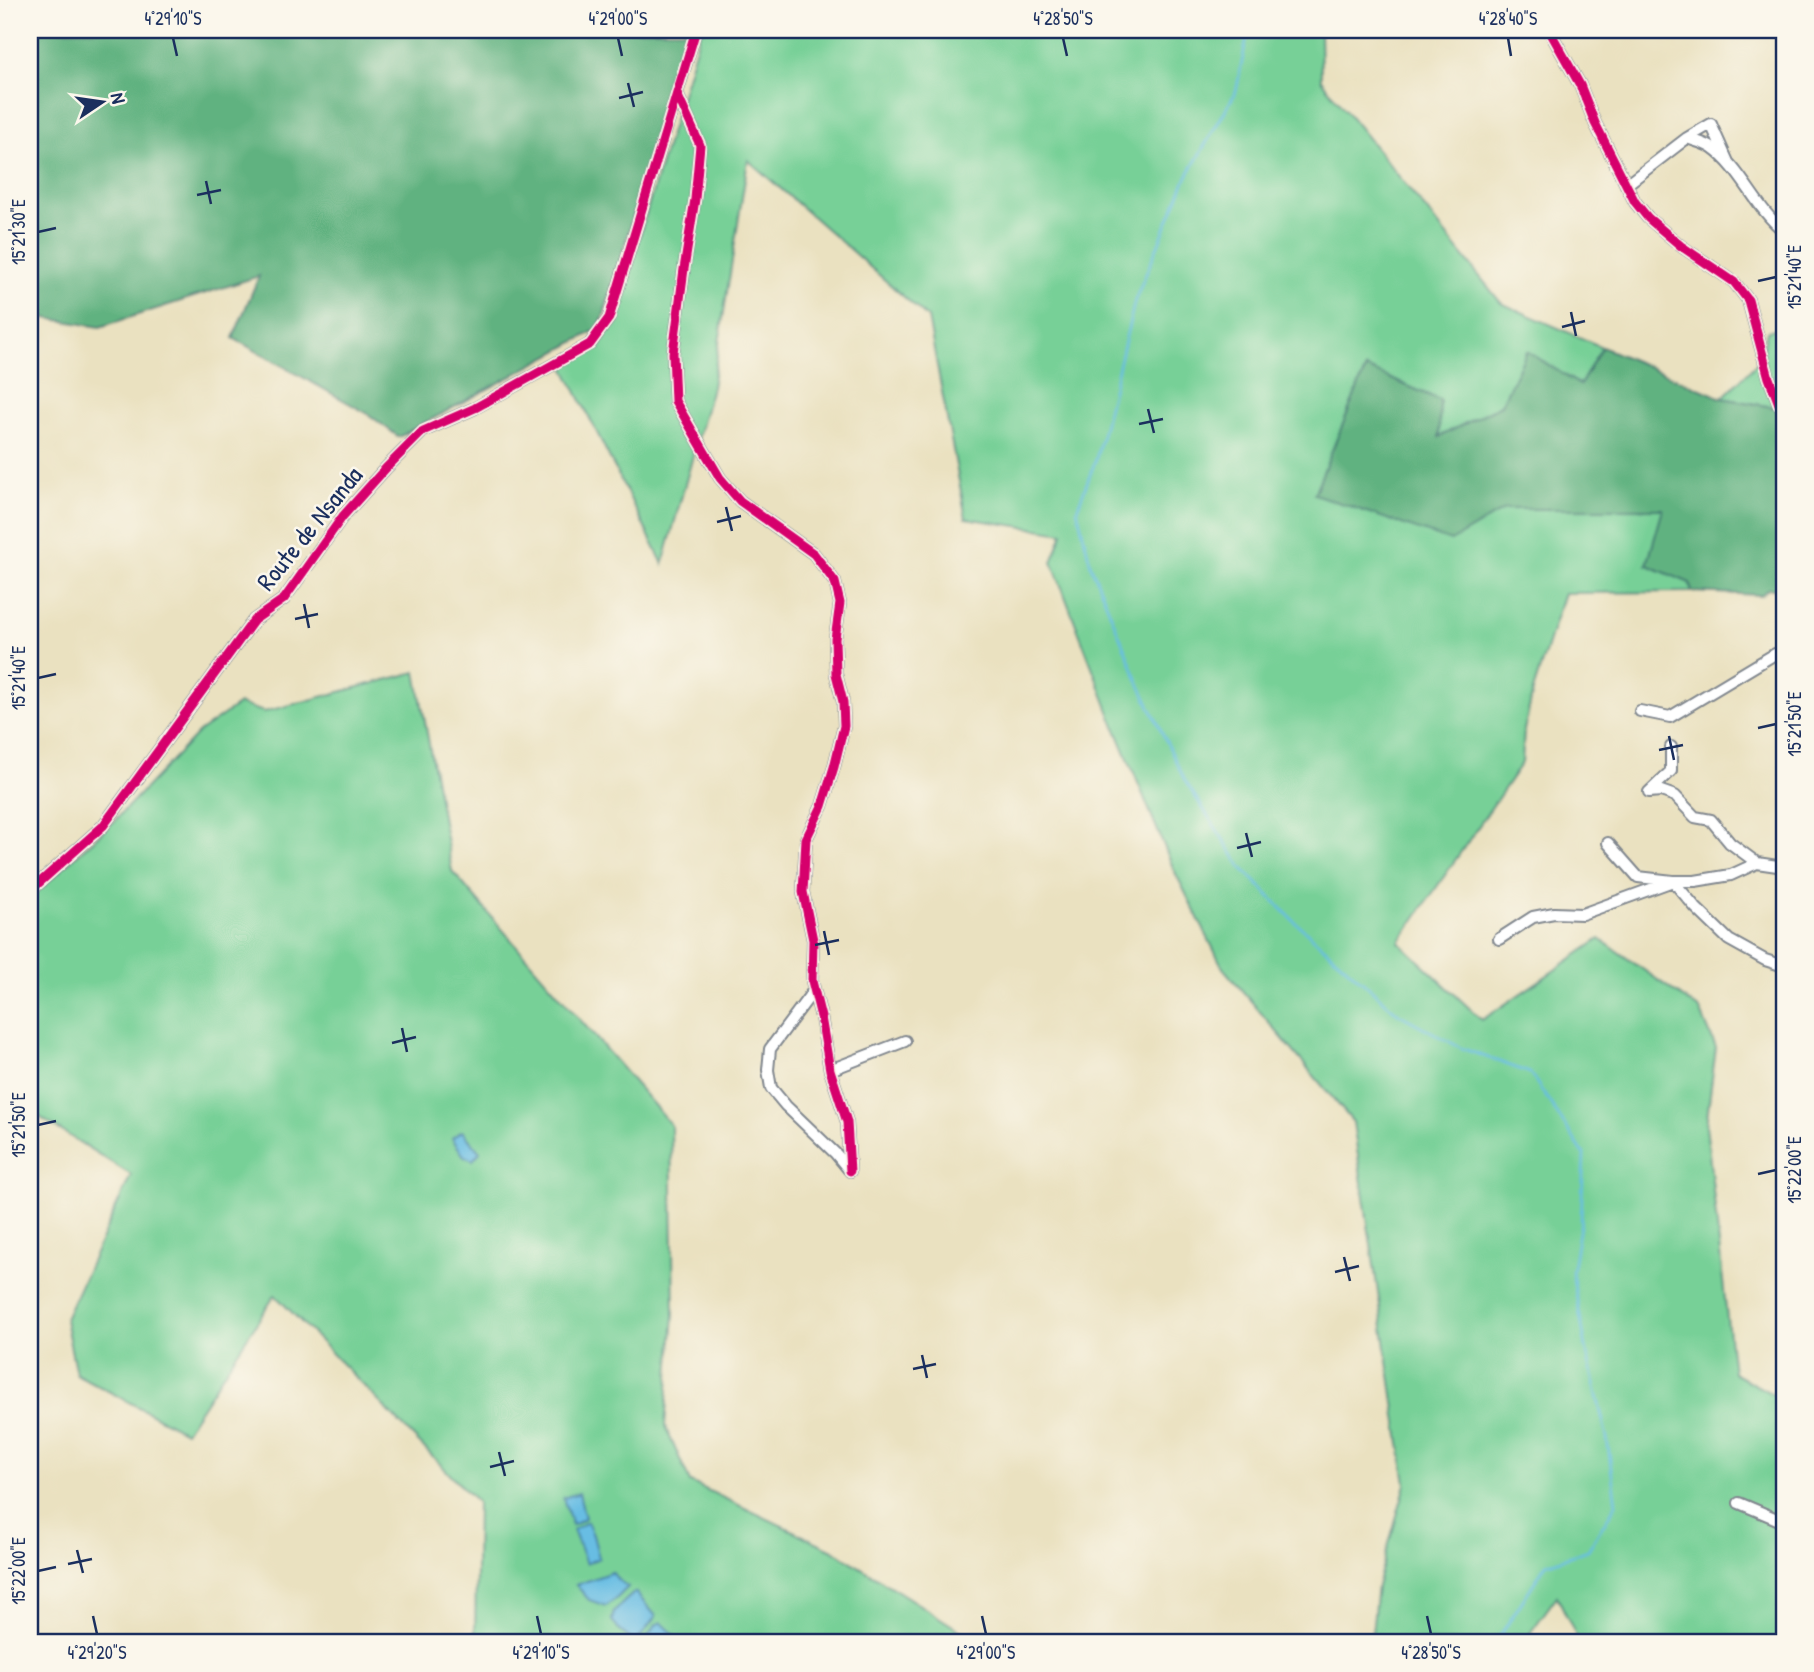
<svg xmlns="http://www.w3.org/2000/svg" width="1814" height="1672" viewBox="0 0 1814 1672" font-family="'Patrick Hand',sans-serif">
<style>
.green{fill:#77d097;stroke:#49807a;stroke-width:2}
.forest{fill:#61b280;stroke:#3e706f;stroke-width:2}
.water{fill:#67bde3;stroke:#4176a0;stroke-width:2}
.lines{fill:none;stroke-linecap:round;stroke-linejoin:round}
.stream{stroke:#67bde3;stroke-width:2.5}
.minor-casing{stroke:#82888f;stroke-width:14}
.minor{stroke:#fff;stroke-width:10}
.cycleway-casing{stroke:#fbf7ec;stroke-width:13}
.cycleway{stroke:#d6006c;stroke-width:9}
.ticks{fill:none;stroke:#1b2f5e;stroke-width:2.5}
.labels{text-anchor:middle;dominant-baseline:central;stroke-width:5;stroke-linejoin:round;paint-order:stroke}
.street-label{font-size:26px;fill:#1b2f5e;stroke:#fbf7ec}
.neatline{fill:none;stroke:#1b2f5e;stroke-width:2.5}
.ticks-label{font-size:18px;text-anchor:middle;fill:#1b2f5e}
</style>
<rect width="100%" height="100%" fill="#fbf7ec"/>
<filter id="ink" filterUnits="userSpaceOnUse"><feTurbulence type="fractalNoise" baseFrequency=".0143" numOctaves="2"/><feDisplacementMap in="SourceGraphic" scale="14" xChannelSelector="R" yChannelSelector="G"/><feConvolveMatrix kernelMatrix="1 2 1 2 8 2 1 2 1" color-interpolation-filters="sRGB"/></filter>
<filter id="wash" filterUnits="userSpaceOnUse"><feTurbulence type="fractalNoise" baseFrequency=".00686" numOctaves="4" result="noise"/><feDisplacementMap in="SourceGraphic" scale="28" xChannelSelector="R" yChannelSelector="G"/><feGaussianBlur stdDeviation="1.57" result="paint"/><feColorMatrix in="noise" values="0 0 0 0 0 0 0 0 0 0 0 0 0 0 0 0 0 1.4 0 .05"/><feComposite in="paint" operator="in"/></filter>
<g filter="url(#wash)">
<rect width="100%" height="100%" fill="#eae1c0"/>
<path class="green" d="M701 30H1320L1321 80 1501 303 1602 347 1580 385 1527 352 1501 405 1439 437 1366 368 1451 540 1505 509H1664L1647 565 1690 583 1692 592 1564 593 1533 691 1524 730 1522 763 1399 942 1482 1020 1600 939 1700 1010 1716 1048 1706 1125 1733 1373 1784 1400V1642H1579L1557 1596 1530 1633 1534 1642H1371L1377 1586 1406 1484 1353 1122 1223 968 1174 870 1117 732 1052 562 1063 533 966 518 928 318 748 160 712 387 663 564 562 363 592 348 615 318Z
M1784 326V409L1722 398 1760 360 1767 331Z
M416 672 452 871 671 1125 674 1315 665 1426 690 1482 833 1550 978 1642H475L477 1502 275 1295 185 1432 76 1374 65 1319 131 1175 30 1111V898L113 822 199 732 239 704 264 712Z"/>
<path class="forest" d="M30 30H689L600 328 399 437 368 414 233 338 259 276 100 327 40 317 30 334Z
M1602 347 1722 398 1784 409V589H1768L1761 595 1692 592 1690 583 1647 565 1663 509H1505L1451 541 1314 494 1366 368 1440 400 1439 437 1501 405 1527 351 1580 385Z"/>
<path class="water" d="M462 1131 480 1152 473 1160 464 1156 452 1138Z
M579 1493 585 1518 572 1525 563 1498Z
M587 1522 593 1535 599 1558 586 1564 573 1530Z
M612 1572 618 1580 628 1587 617 1598 606 1606 589 1600 576 1585Z
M635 1592 656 1616 639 1639 633 1641 618 1629 612 1620 614 1611Z
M661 1622 682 1642H644L656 1625Z"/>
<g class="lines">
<path class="stream" d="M1241 30 1247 37 1236 92 1187 176 1135 300 1096 459 1077 509 1091 566 1138 681 1185 781 1242 868 1295 922 1399 1014 1461 1048 1530 1073 1584 1154 1581 1220 1572 1273 1588 1358 1607 1438 1616 1504 1588 1550 1546 1564 1496 1642"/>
</g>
</g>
<g filter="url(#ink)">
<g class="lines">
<defs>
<path id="minor" d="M1549 30 1580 85 1595 123 1635 202 1648 218 1681 246 1734 282 1748 300 1769 378 1779 404 1784 405
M677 94 700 145 695 199 684 269 673 353 675 401 720 478 740 501 814 554 835 582 840 603 835 639 836 674 843 702 844 726 834 767 822 806 806 839 803 892 813 940 812 981 821 1017 830 1070 847 1122 850 1171
M1687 138C1695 141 1705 143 1712 148 1742 169 1755 208 1784 231
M1626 185 1687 138 1711 124 1728 162
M1640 711 1670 717 1775 654H1784
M1649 792 1661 791 1675 796 1695 817 1711 820 1730 843 1757 863
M1649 792 1671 771V747
M1673 881 1696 908 1729 940 1765 960 1784 966
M1673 881H1695L1731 875 1757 863 1784 867
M30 891 103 826 254 620 284 599 343 516 386 468 423 431 475 408 590 344 609 318 696 30
M1499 939 1533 917 1554 913 1582 914 1673 881 1638 877 1608 843
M814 990 770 1049 768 1070 771 1088 786 1106 836 1154 850 1171
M830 1070 905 1041
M1739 1503 1784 1522"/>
</defs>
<use href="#minor" class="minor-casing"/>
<use href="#minor" class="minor"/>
<defs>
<path id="cycleway" d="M1549 30 1580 85 1595 123 1635 202 1648 218 1681 246 1734 282 1748 300 1769 378 1779 404 1784 405
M677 94 700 145 695 199 684 269 673 353 675 401 720 478 740 501 814 554 835 582 840 603 835 639 836 674 843 702 844 726 834 767 822 806 806 839 803 892 813 940 812 981 821 1017 830 1070 847 1122 850 1171
M30 891 103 826 254 620 284 599 343 516 386 468 423 431 475 408 590 344 609 318 696 30"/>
</defs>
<use href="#cycleway" class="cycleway-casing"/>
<use href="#cycleway" class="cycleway"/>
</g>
</g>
<path class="ticks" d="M173 38 177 56M618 38 622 56M1063 38 1067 56M1508 38 1511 56M628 83 634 107M619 98 643 92M206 181 211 204M197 195 221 190M38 232 56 228M1758 281 1776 277M1571 312 1576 336M1562 327 1585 321M1148 409 1154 433M1139 424 1163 419M726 507 732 531M717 522 741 516M304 604 309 628M295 619 318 614M38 678 56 674M1758 728 1776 724M1669 736 1674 760M1659 750 1683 745M1246 833 1252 857M1237 848 1261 842M824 931 829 955M815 945 839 940M402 1028 407 1052M392 1043 416 1037M38 1125 56 1121M1758 1174 1776 1170M1344 1257 1350 1281M1335 1272 1359 1266M922 1355 927 1378M913 1369 936 1364M499 1452 505 1476M490 1467 514 1461M77 1550 83 1573M68 1564 92 1559M38 1571 56 1567M93 1616 97 1634M537 1616 541 1634M982 1616 986 1634M1427 1616 1431 1634"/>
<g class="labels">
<g class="street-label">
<text transform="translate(309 528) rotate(-51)">Route de Nsanda</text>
</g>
</g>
<rect width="1814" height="1672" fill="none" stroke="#fbf7ec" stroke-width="77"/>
<g transform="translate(102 102) rotate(77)" stroke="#fbf7ec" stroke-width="5" paint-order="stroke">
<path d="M0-5L12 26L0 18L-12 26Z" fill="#1b2f5e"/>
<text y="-10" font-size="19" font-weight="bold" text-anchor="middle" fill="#1b2f5e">N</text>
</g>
<rect x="38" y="38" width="1738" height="1596" class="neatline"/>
<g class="ticks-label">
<text x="173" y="25">4°29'10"S</text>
<text x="618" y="25">4°29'00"S</text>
<text x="1063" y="25">4°28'50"S</text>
<text x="1508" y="25">4°28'40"S</text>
<text transform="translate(19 232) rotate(-90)" y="6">15°21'30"E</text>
<text transform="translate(1795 277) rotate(-90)" y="6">15°21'40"E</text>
<text transform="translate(19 678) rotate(-90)" y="6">15°21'40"E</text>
<text transform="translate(1795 724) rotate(-90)" y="6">15°21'50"E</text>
<text transform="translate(19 1125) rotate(-90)" y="6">15°21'50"E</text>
<text transform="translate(1795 1170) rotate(-90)" y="6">15°22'00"E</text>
<text transform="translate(19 1571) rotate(-90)" y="6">15°22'00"E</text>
<text x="97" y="1659">4°29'20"S</text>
<text x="541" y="1659">4°29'10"S</text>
<text x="986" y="1659">4°29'00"S</text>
<text x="1431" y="1659">4°28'50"S</text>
</g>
</svg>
